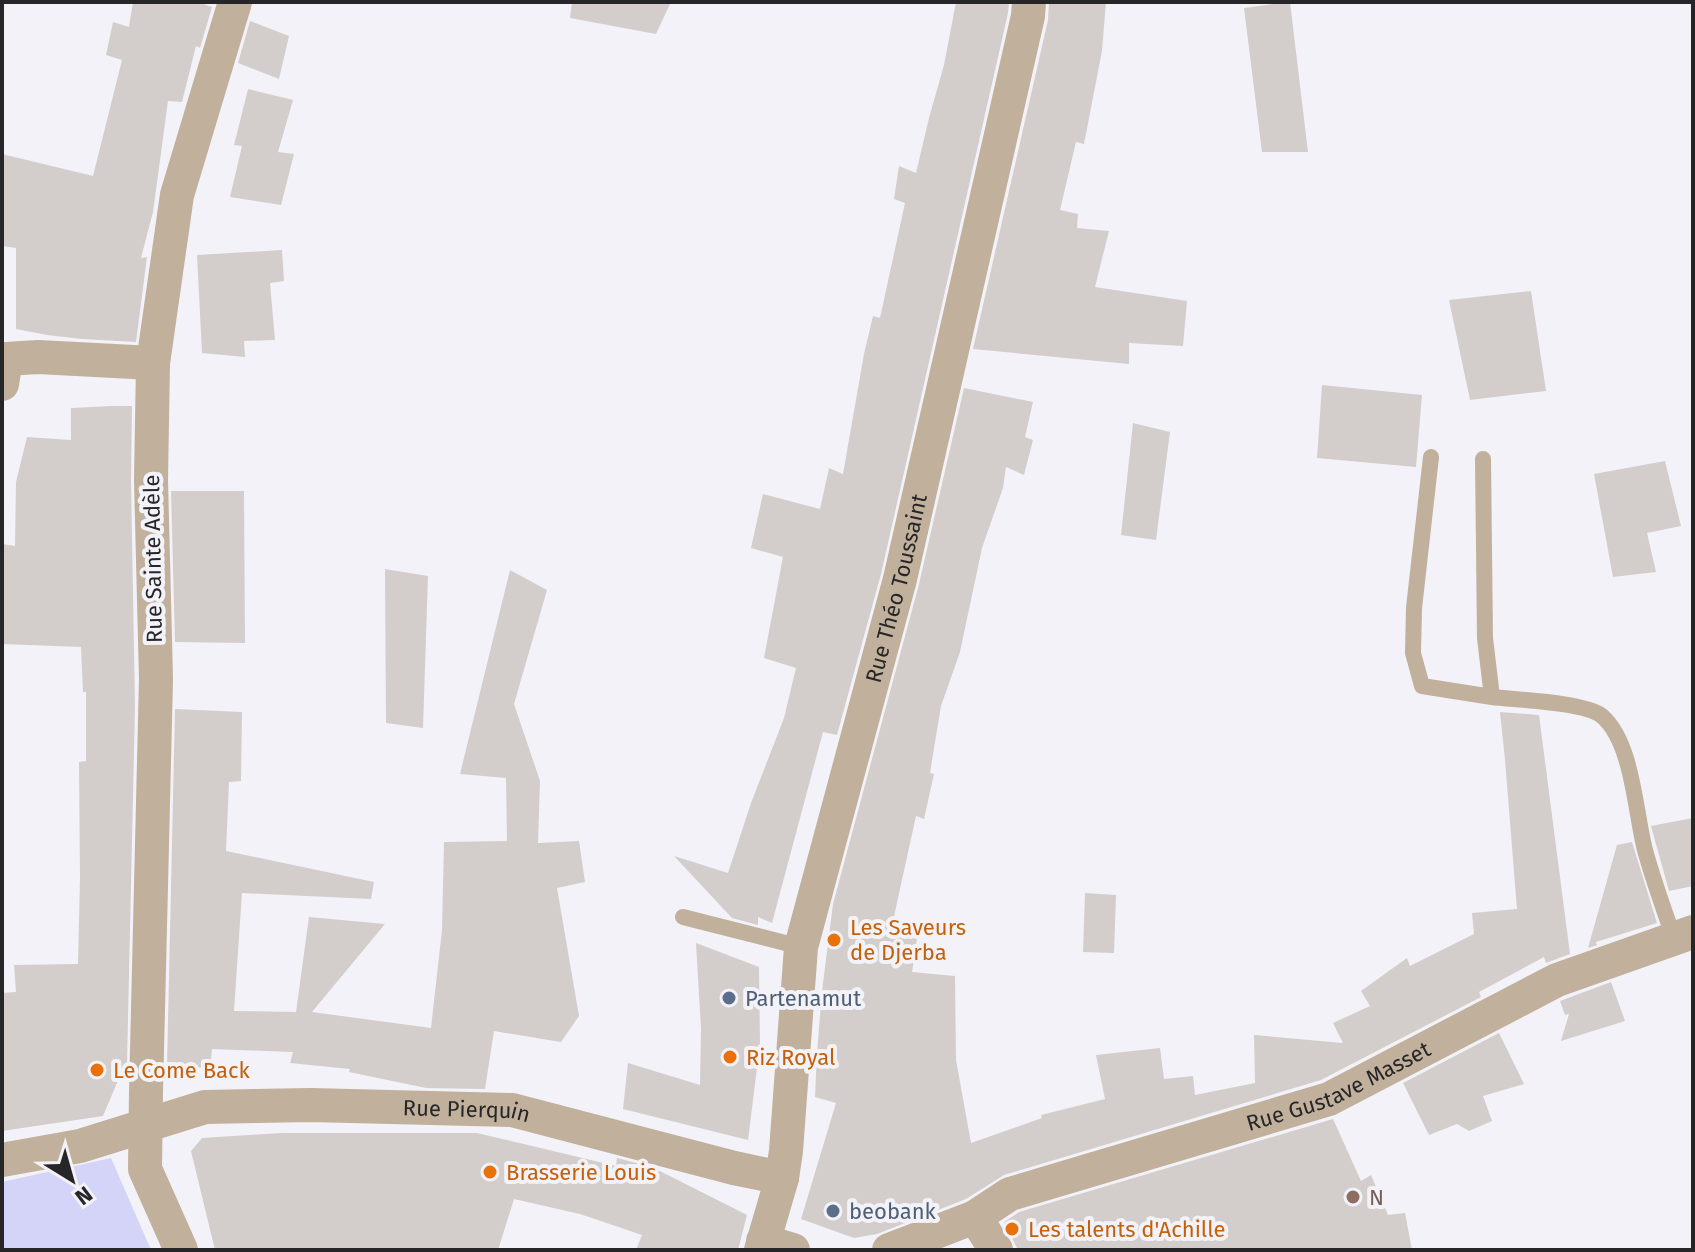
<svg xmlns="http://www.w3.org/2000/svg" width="1695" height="1252" viewBox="0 0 1695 1252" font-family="'Fira Sans',sans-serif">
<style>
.green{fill:#d4d3f8}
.building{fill:#d3cecb}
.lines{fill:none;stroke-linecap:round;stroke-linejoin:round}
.service{stroke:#c0b09c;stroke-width:16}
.minor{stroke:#c0b09c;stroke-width:34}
.food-dot{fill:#e8710a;stroke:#f2f2f8;stroke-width:3}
.service-dot{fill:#5c6f8a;stroke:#f2f2f8;stroke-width:3}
.education-dot{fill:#8d6e63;stroke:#f2f2f8;stroke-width:3}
.labels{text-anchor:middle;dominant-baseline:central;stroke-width:8;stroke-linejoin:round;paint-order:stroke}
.street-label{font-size:22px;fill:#262628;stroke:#f2f2f8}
.food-label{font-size:22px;fill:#c56008;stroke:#f2f2f8;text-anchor:start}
.service-label{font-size:22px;fill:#4e5e75;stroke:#f2f2f8;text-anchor:start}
.education-label{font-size:22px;fill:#785e54;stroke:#f2f2f8;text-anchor:start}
</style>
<rect width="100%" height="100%" fill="#f2f2f8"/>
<path class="green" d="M111 1158 151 1250H2V1182Z"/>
<path class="building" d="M133 2H198L212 7 200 48 196 46 182 102 168 101 153 212 141 258 147 257 136 342 82 339 47 335 16 329V248L2 246V154L93 176 122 60 106 55 113 22 129 27Z
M572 2H671L656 34 570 18Z
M956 2H1009L1008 13 881 574 837 735 823 732 772 923 758 917V925L732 918 674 856 728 873 751 803 784 718 796 668 764 658 783 557 751 548 763 494 820 509 829 468 843 474 864 354 873 316 880 318 905 203 894 199 899 166 916 173 929 118 944 65Z
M1049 2H1106L1102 51 1084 144 1076 142 1060 210 1078 214 1077 228 1109 231 1095 287 1187 301 1183 346 1129 343V364L973 349 1048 20Z
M1290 2 1308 152H1262L1244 8Z
M250 21 289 36 279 79 238 63Z
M248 89 293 100 278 152 294 154 281 205 230 197 242 146 234 145Z
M282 250 284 281 270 283 275 340 244 341 245 357 202 353 197 255Z
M1531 291 1546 391 1470 400 1449 300Z
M1322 385 1422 395 1416 467 1317 458Z
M964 388 1033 402 1025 437 1033 440 1024 475 1006 467 1003 488 982 548 960 652 941 706 930 773 934 774 924 819 916 816 891 930 918 932 912 972 955 976 956 1060 971 1143 1042 1118 1041 1115 1105 1099 1096 1055 1160 1048 1164 1079 1193 1076 1195 1095 1255 1083 1254 1035 1343 1043 1333 1023 1370 1006 1361 991 1407 958 1410 966 1474 934 1472 913 1517 909 1505 760 1500 712 1539 715 1570 954 1546 963 1544 957 1479 992 1481 997 1321 1080 1004 1175 966 1199 877 1234 854 1238 801 1219 836 1103 815 1097 817 1053 822 991 833 904 919 584Z
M111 406H132L131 480 135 707 127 1064H125L103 1116 2 1131V993L16 992 14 965 78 964 80 879 79 762 86 761V692H83L81 647 2 644V544L15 546 16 482 27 437 71 440V408Z
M1133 423 1170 432 1156 540 1121 535Z
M1665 461 1681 526 1647 533 1656 572 1613 577 1594 474Z
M171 491H244L245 643 175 642Z
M385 569 428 576 423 728 386 723Z
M510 570 547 590 514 704 540 781 538 843 579 841 585 882 557 888 579 1016 561 1042 494 1031 485 1089 426 1088 349 1072 350 1069 290 1063 293 1052 212 1049 210 1068 167 1066 175 709 242 712 241 781 229 782 226 851 374 882 371 899 242 893 234 1011 296 1012 309 917 385 924 312 1012 431 1028 442 930 444 842 507 841 506 778 460 774Z
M1693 818V886L1669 891 1651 826Z
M1632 842 1657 923 1596 942 1597 945 1588 948 1617 845Z
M1085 893 1116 895 1114 953 1083 952Z
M696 943 759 967 760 1044 748 1140 623 1109 628 1063 700 1085 701 1029Z
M1611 982 1625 1021 1561 1041 1569 1014 1565 1015 1560 1001Z
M1499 1033 1524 1084 1483 1096 1492 1121 1469 1131 1457 1124 1429 1135 1403 1083Z
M1333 1119 1361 1181 1371 1175 1388 1215 1405 1213 1412 1250H1018L1004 1222 1019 1212Z
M281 1133H477L616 1166 617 1158 652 1167 747 1215 738 1250H636L642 1235 580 1214 514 1199 498 1250H215L191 1151 202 1138Z"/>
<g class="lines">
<path class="service" d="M1431 457 1414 608 1413 653 1422 686 1492 697
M1483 459 1485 638 1492 697C1516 700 1585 702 1602 716 1633 743 1635 812 1645 850 1653 880 1664 909 1674 939
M683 917 801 947"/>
<g class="minor">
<path d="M2 384 6 359 38 357 153 363"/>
<path id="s1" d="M2 1160 80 1146 205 1107 311 1105 512 1110 734 1168 782 1178"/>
<path d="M975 1217 996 1250"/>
<path d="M763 1241 793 1250"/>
<path d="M181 1250 145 1169 146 1092 156 679 151 480 153 363 177 195 235 2"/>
<path id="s2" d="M761 1250 782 1178 786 1151 801 947 900 579 1028 16 1029 2"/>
<path id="s3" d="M889 1250 975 1217 1010 1194 1329 1099 1557 980 1693 932"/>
</g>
</g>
<g class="food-dot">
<circle cx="834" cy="940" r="8"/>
<circle cx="730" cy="1057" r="8"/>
<circle cx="97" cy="1070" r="8"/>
<circle cx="490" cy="1172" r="8"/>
<circle cx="1012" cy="1229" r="8"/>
</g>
<g class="service-dot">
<circle cx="729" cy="998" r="8"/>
<circle cx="833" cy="1211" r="8"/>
</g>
<circle class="education-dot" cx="1353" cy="1197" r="8"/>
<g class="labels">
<g class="street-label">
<text transform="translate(153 559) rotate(-91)">Rue Sainte Adèle</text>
<text stroke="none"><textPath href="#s2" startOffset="678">Rue Théo Toussaint</textPath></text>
<text stroke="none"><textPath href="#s3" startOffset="480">Rue Gustave Masset</textPath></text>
<text stroke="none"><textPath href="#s1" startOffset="472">Rue Pierquin</textPath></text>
</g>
<g class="food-label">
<text x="850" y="927">Les Saveurs<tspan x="850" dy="25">de Djerba</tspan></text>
<text x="746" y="1057">Riz Royal</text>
<text x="113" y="1070">Le Come Back</text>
<text x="506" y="1172">Brasserie Louis</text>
<text x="1028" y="1229">Les talents d'Achille</text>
</g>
<g class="service-label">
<text x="745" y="998">Partenamut</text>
<text x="849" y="1211">beobank</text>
</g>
<g class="education-label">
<text x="1369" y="1197">N</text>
</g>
</g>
<rect width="1695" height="1252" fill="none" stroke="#262628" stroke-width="8"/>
<g transform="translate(72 1180) rotate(143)" stroke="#f2f2f8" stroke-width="6" paint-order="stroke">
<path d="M0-6L14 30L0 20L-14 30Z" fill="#262628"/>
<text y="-12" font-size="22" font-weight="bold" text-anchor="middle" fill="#262628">N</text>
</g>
</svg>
